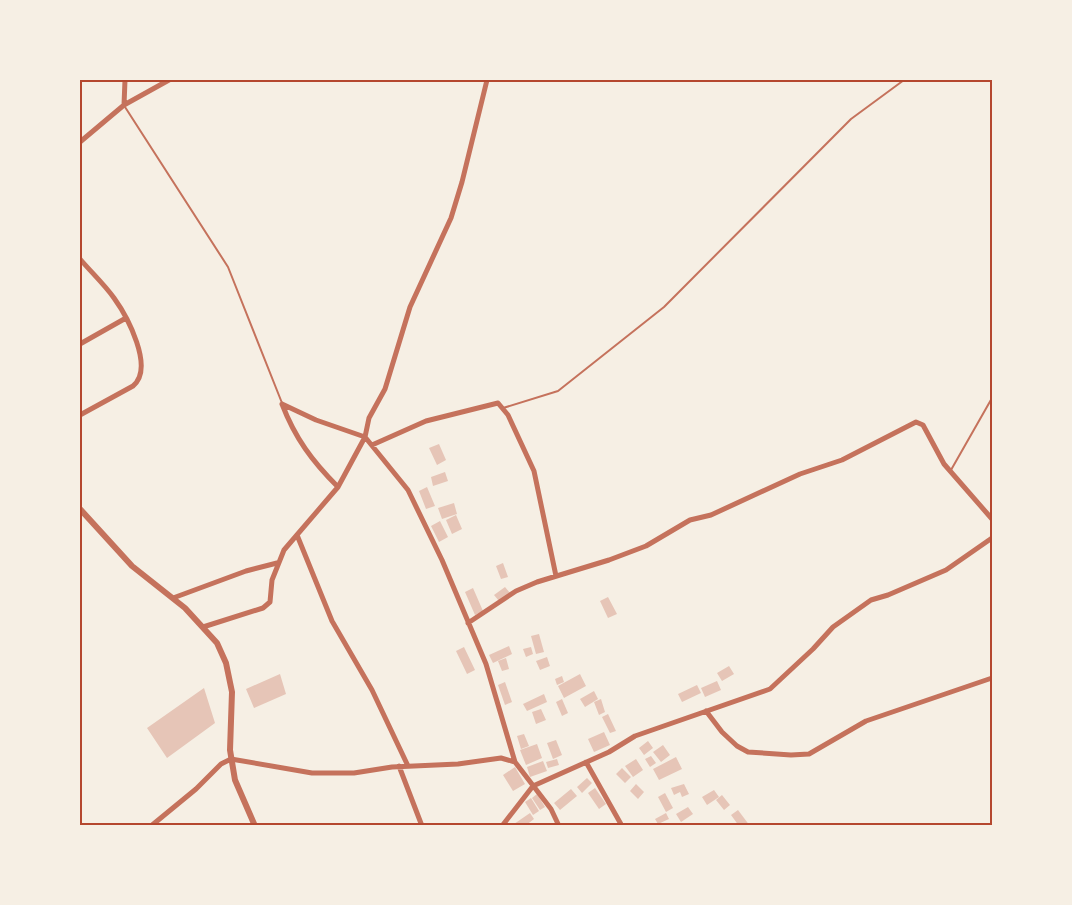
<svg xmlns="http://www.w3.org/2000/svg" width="1072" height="905" viewBox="0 0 1072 905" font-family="Quicksand,sans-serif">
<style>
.building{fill:#e6c5b7}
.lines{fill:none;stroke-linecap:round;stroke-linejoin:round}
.service{stroke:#c5725c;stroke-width:2}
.minor{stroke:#c5725c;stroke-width:5}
.tertiary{stroke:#c5725c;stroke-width:6}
.neatline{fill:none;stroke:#b5482f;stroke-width:2}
</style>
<rect width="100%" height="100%" fill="#f6efe4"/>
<path class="building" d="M439 444 446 460 437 465 429 448Z
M445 472 448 481 433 486 431 477Z
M427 487 435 506 426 509 419 491Z
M454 503 457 514 442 519 438 508Z
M456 515 462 529 452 534 446 520Z
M440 521 448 537 439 542 431 526Z
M503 563 508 577 501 579 496 566Z
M505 587 510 593 499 601 494 595Z
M473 588 483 611 475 615 465 592Z
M608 597 617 614 608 618 600 601Z
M539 634 544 652 536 654 531 636Z
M509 646 512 654 493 663 489 655Z
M464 647 475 670 467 674 456 651Z
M531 647 533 654 526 657 523 649Z
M547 657 550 666 540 670 536 661Z
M506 658 509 669 502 671 498 661Z
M729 666 734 674 722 681 717 673Z
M280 674 286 694 254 708 246 689Z
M580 674 586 686 564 698 558 686Z
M562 676 564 682 557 685 555 679Z
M717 681 721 690 705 697 701 688Z
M505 682 512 702 505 705 498 685Z
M697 685 701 693 682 702 678 694Z
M204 688 215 723 167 758 147 728Z
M594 691 598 699 585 707 580 699Z
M544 694 547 702 527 711 523 704Z
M562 699 568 713 562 716 556 702Z
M601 699 605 712 599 715 594 702Z
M541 709 546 720 536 724 532 712Z
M608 714 616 731 610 733 602 717Z
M604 732 610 745 594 752 588 739Z
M524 734 529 746 521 749 517 736Z
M556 740 562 755 553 759 547 743Z
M648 741 653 748 644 755 639 748Z
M537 744 542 758 526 765 520 750Z
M663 745 670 755 661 762 653 752Z
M651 756 656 763 650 767 645 759Z
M676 757 682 769 659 780 653 769Z
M557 759 559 765 548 768 546 762Z
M636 759 643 770 633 777 625 766Z
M543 761 547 771 530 777 527 767Z
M515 767 525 784 513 791 503 775Z
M622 768 631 777 625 783 616 774Z
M587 778 592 783 582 793 577 787Z
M636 784 644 792 638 799 630 791Z
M684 784 689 794 682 797 680 792 674 795 671 788Z
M595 788 606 804 599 809 588 793Z
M571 789 577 796 560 810 554 803Z
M714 790 719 797 707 805 702 797Z
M665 793 673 808 666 812 658 797Z
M537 794 545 807 540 810 532 798Z
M722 795 730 805 724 810 716 800Z
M531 798 539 811 533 815 525 802Z
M688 807 693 814 681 822 676 814Z
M738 810 750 826H739L731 815Z
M530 813 534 819 525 826H515L514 824Z
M666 813 669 819 658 824 655 819Z"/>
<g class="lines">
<path class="service" d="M125 107 228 267 282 403
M503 408 558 391 664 307 851 119 904 80
M951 470 992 398"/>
<path class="minor" d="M124 105 125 80
M80 142 124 105 169 80
M80 259C91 272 104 284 114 298 127 316 155 368 133 386L80 415
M80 344 126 318
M282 404 316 420 365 437 408 490 442 560 486 664 515 762 551 809 559 826
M282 404C295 438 312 461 338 487
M372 445 426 421 498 403 508 415 534 471 556 576
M297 535 332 621 372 690 408 766
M173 598 246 571 277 563
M468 623 516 591 537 582 609 560 646 546 690 520 711 515 800 474 842 460 916 422 923 425 944 464 992 519
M203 627 263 608 270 602 272 580 284 550 338 487 365 437 369 418 385 389 410 307 451 218 462 182 487 80
M706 711 722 732 737 746 748 752 791 755 809 754 866 721 992 678
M586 762 622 826
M399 766 422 826
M151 826 196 789 221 764 231 759 312 773H354L392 767 458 764 501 758 515 762
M502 826 533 786 609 752 635 736 770 689 813 649 833 627 871 600 888 595 946 570 992 538"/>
<path class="tertiary" d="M80 509 132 566 185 608 217 643 226 663 232 692 230 750 235 780 255 826"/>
</g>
<rect width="1072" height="905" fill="none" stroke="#f6efe4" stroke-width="162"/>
<rect x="81" y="81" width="910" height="743" class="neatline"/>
</svg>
